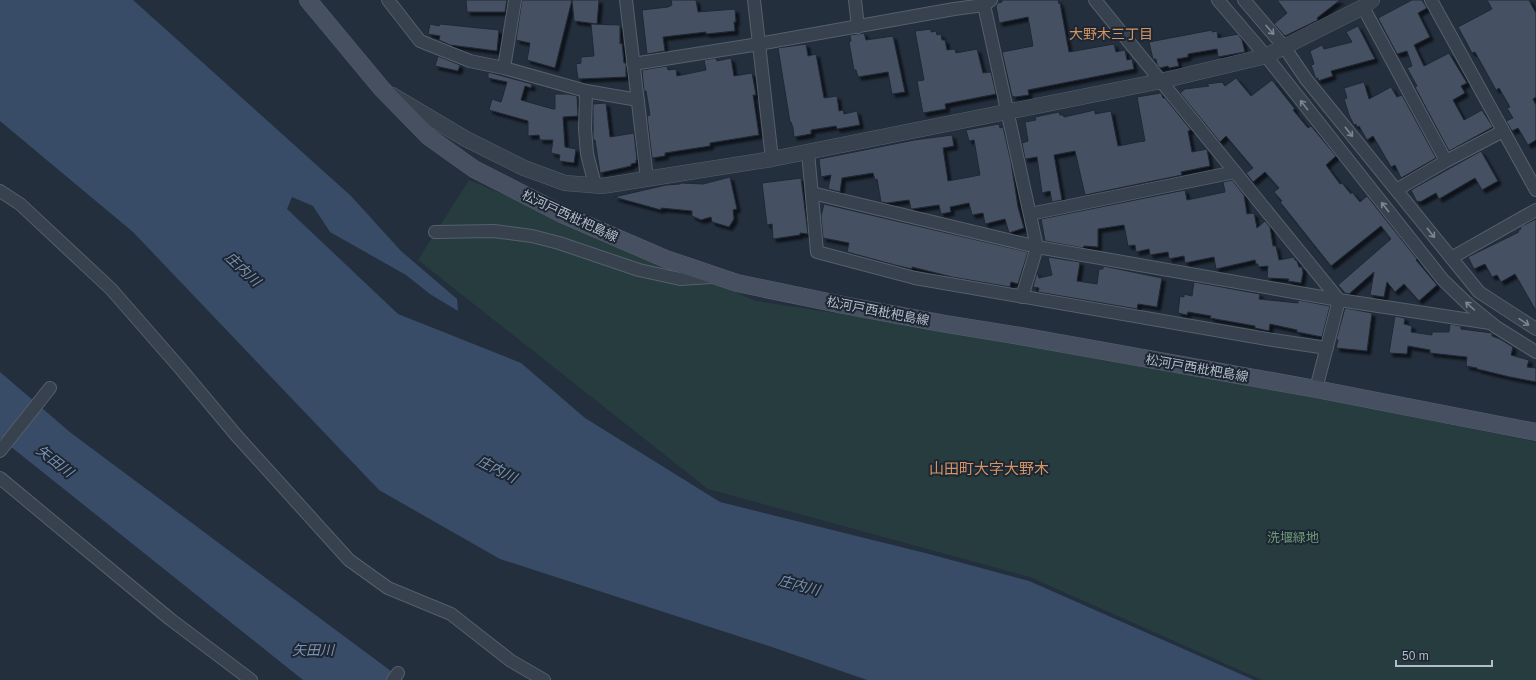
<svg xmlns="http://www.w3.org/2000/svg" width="1536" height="680" viewBox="0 0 1536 680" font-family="Helvetica,'Noto Sans JP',sans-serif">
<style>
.green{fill:#263c3f}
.water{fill:#394c67}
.building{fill:#455162;stroke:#1f2835;filter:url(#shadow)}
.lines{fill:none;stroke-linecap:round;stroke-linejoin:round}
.minor-casing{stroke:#565f6c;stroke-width:14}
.tertiary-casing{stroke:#565f6c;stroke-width:16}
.secondary-casing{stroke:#565f6c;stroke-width:18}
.minor{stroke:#38414e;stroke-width:12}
.tertiary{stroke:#38414e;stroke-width:15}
.secondary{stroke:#465061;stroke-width:17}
.oneway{stroke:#7c8592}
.labels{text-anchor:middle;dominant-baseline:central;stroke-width:4;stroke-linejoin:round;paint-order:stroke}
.street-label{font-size:13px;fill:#b4bcc9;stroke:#1d2633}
.park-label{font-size:13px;fill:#6b9a76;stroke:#1d2633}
.neighbourhood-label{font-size:14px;fill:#d59563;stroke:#1d2633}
.water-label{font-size:14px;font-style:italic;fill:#7c92b1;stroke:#1d2633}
.quarter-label{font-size:15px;fill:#d59563;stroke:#1d2633}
</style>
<defs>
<filter id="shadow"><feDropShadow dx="3.5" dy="3.5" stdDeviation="1" flood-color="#0009"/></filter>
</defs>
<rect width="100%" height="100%" fill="#242f3e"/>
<path class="green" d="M469 180 756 301 1105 354 1536 442V680H1262L1030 577 708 489 418 260Z"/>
<path class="water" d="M0 0H133L351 196 401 251 457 299 458 311 430 294 406 275 330 232 313 206 292 197 287 209 398 314 521 363 585 418 720 502 929 554 1029 581 1254 680H867L769 646 500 559 379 490 133 232 0 121Z
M0 372 71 433 403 680H303L0 438Z"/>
<path class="building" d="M466 0H507L505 12H467Z
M522 0H599L597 24 574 21 572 0 555 68 527 60 530 43 516 40Z
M671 0H696L698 12 735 9 736 22H734L735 31 706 34V32L663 37 665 51 647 54 642 10 668 7 672 5Z
M1002 0H1058L1059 4 1060 3 1069 52 1114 44 1116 52 1125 50 1127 60 1132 59 1134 69 1028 90 1029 95 1015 97 1012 96 1002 52 1033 46 1028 17 999 23 996 6 998 3 1002 2Z
M1277 0H1340L1317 18 1318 20 1285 36 1274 24 1287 13Z
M1412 0H1422L1427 8 1418 13 1430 37 1414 45 1424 66 1449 53 1467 83 1461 86 1465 93 1453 100 1464 120 1482 110 1493 127 1449 151 1415 87 1417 86 1407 68 1412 66 1407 51 1397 54 1378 18Z
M1487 0H1529L1536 13V97L1533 99 1536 105V140L1528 145 1518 128 1512 131 1506 121 1513 118 1507 108 1510 107 1499 88 1496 90 1475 52 1472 53 1458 27 1492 9Z
M430 24 439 26 440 24 499 30 497 51 450 45 439 40 440 36 428 34Z
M591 24 620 25V44L622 43 624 63H626V77L578 79 576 64 581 63V57L594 56Z
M1358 26 1375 59 1331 71 1333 76 1318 81V78L1316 79 1311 65 1314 64 1310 51 1322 45 1324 49 1352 42 1346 32Z
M931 29V32L936 31 937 35 941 34 942 40H945L947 50 955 49 956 53 977 49 983 73 991 72 996 94 945 104 946 109 923 113 917 81 924 80 915 31Z
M1212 30V32L1217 31 1218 38 1238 34 1242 40 1245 52 1218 57 1217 49 1188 54V57L1177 59 1179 66 1169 68 1168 66 1160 68 1157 65 1156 59H1153L1149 42Z
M864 33 866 40 893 36 905 92 892 94 888 72 858 77 856 70H854L849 42 851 41 850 35Z
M806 44 808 56 816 54 824 98 837 96 839 111 843 110 844 114 857 111 860 125 837 129 836 126 811 130V134L794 137 793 128 791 122H790L778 48Z
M438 56 460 65 458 71 435 66Z
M716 58 717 61 731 58 734 76 752 73 756 95H753L759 135 710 143V146L665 153V156L652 158 647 116 650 115 646 91H644L642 70 667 66 668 70 676 69 677 76 706 70 704 60Z
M488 72 532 84 531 88 525 86 521 100 553 109H555V94H568L577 96 578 116 563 117 565 147 576 149 574 163 559 161 560 155 551 153 553 140H540L539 135 528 136V121L489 110 492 99 501 102 507 82 488 78Z
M1236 78 1251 96 1272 80 1295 109 1293 110 1308 128 1311 126 1336 156 1326 165 1340 184 1342 183 1351 194 1352 192 1360 202 1367 196 1417 259 1416 260 1437 285 1419 301 1404 284 1395 292 1387 282 1384 297 1370 295 1374 272 1349 294 1345 293 1338 285 1391 239 1381 226 1331 266 1280 202 1282 201 1274 192 1279 188 1265 172 1253 182 1246 173 1253 168 1226 136 1220 142 1180 93 1185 89 1209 86 1207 84 1222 82 1225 86Z
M1364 82 1369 99 1391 87 1397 97 1402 95 1436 158 1401 178 1395 165 1391 167 1373 136 1367 140 1359 126 1357 127 1356 124 1354 125 1349 115 1344 99 1347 98 1344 88Z
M1161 93 1163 98H1165L1191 130 1188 131 1192 152 1207 149 1210 166 1181 172 1182 175 1085 195 1075 151 1054 155 1062 200 1052 202 1050 191 1042 193 1037 157 1025 159 1022 143 1028 141 1025 122 1036 120 1035 117 1059 112 1060 115H1063L1064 117 1095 110V114L1111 111 1118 146 1138 142 1145 141 1137 97Z
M606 103 610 137 634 133 637 160H636V163L631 164V166L600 173 595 140H593V104Z
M999 124 1000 128 1003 127 1011 162 1018 207 1024 228 1009 233 1005 219 985 224 983 213 972 215 969 203 950 207 951 212 941 214 939 205 912 209H911L909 200 887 203 881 202 877 179 875 180 873 173 842 178 840 192 828 189 831 175 821 177 819 159 914 140 952 135 954 146 943 148 948 181 980 175 974 140 969 141 966 130Z
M1481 151 1498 181 1482 190 1475 178 1439 199 1436 193 1420 202 1419 201 1417 202 1411 190Z
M730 177 737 209 733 210 734 219 729 227 712 222 711 217 701 220 692 216V211L661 208V210L614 197 666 185 680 184 681 183 703 184Z
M801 178 808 234 800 233V235L773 239 772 224 767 225 762 183Z
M1232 180 1244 195 1247 214 1254 213 1257 228 1265 221 1270 227 1273 246H1276L1279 260 1294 257 1295 260 1297 261 1299 267H1302L1303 273 1301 283 1288 281 1289 279 1267 278 1268 266 1258 267V264H1256L1255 260 1216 269 1214 257 1185 263 1184 256 1169 259 1168 252 1150 255 1149 249 1136 252 1135 245 1128 246 1124 225 1098 229V247L1084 246 1083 248 1045 241 1041 219 1185 190 1187 200 1225 192 1223 182Z
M824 204 1028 252 1018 284 1011 282 1010 287 952 277 912 267V269L895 265 847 252 849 243 823 238 821 216Z
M1536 219V311L1515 274 1501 282 1497 275 1492 277 1485 264 1474 269 1468 257 1519 232 1518 230 1521 229 1520 227Z
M1048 257 1080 262 1077 281 1097 284 1099 269H1103V266L1162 278 1157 307 1138 304 1137 309 1038 292 1039 288 1033 287 1037 272 1039 278 1052 275Z
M1194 282 1260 294 1259 299 1298 303V300L1330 306 1322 337 1297 332V330L1270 324 1269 331 1255 328V326L1210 318 1211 316 1188 312 1187 315 1178 313 1180 296 1184 297V294L1192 296Z
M1345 308 1372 313 1367 351 1336 348 1338 340H1336Z
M1395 316 1405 318 1404 324 1412 326 1411 332 1432 335V332H1449L1450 324 1461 326V329L1492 333V336L1500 339 1513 347 1511 355 1529 360 1527 367 1536 368V382L1510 377 1477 369V368L1466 366 1467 357 1430 353V350L1408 346 1407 354 1389 353Z"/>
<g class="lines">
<defs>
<path id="minor" d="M388 0 420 41 470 61 504 68 586 91 638 100
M626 0 647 179
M754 0 772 159
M855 0 858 27
M1095 0 1339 300 1316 389
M1218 0 1266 56 1443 280 1470 306 1496 327 1536 352
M1244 0 1285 48 1306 79 1479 292 1536 329
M1431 0 1536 190
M984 5 1037 247 1022 297
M1363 7 1446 161
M633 64 759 44 954 9 984 5 991 0
M504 68 515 0
M586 91 585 129 587 154 595 185
M808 152 817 252 915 278 1273 340 1327 348
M1396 190 1446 161 1503 131
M0 191 20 204 111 289 180 368 236 435 349 560 388 588 451 614 511 661 544 680
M812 193 1037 247 1339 300 1490 323
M1030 214 1235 172
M435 232 494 231 532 236 559 243 639 270 680 279 711 277
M1451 258 1536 210
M0 451 50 388
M0 478 170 619 251 680
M393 680 398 673"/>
<path id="tertiary" d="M392 95 466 139 524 168 565 183 602 186 772 159 1161 81 1266 56 1363 7 1372 0"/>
<path id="secondary" d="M308 0 382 89 429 137 474 169 564 215 666 259 737 283 843 305 946 324 1020 336 1316 389 1536 432"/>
</defs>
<use href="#minor" class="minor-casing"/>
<use href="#tertiary" class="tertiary-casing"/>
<use href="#secondary" class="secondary-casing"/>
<use href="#minor" class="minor"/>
<use href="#tertiary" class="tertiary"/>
<use href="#secondary" class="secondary"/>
</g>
<defs><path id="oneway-shaft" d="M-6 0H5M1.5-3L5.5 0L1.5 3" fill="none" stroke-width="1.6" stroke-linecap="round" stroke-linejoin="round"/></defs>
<g class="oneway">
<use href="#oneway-shaft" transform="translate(1270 30) rotate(49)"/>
<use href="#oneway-shaft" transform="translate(1304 105) rotate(-128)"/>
<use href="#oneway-shaft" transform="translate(1349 132) rotate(51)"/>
<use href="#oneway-shaft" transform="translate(1385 207) rotate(-128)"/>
<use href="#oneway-shaft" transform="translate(1431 233) rotate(52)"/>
<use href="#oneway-shaft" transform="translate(1470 306) rotate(-138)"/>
<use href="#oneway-shaft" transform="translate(1524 322) rotate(34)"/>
</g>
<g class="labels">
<g class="street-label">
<text transform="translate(570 216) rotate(25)">松河戸西枇杷島線</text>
<text transform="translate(878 311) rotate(11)">松河戸西枇杷島線</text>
<text transform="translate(1197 368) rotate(10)">松河戸西枇杷島線</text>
</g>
<g class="park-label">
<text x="1293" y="537">洗堰緑地</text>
</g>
<g class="neighbourhood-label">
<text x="1111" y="34">大野木三丁目</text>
</g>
<g class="water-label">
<text transform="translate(243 269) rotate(43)">庄内川</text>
<text transform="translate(55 461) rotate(38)">矢田川</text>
<text transform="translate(497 469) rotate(27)">庄内川</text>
<text transform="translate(799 585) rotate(15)">庄内川</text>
<text x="313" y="650">矢田川</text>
</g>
<g class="quarter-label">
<text x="989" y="468">山田町大字大野木</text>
</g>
</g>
<path d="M1396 660v6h96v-6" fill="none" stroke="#b4bcc9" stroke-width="2"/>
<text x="1402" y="660" font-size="12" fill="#b4bcc9" stroke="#1d2633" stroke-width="3" paint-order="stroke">50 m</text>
</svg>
